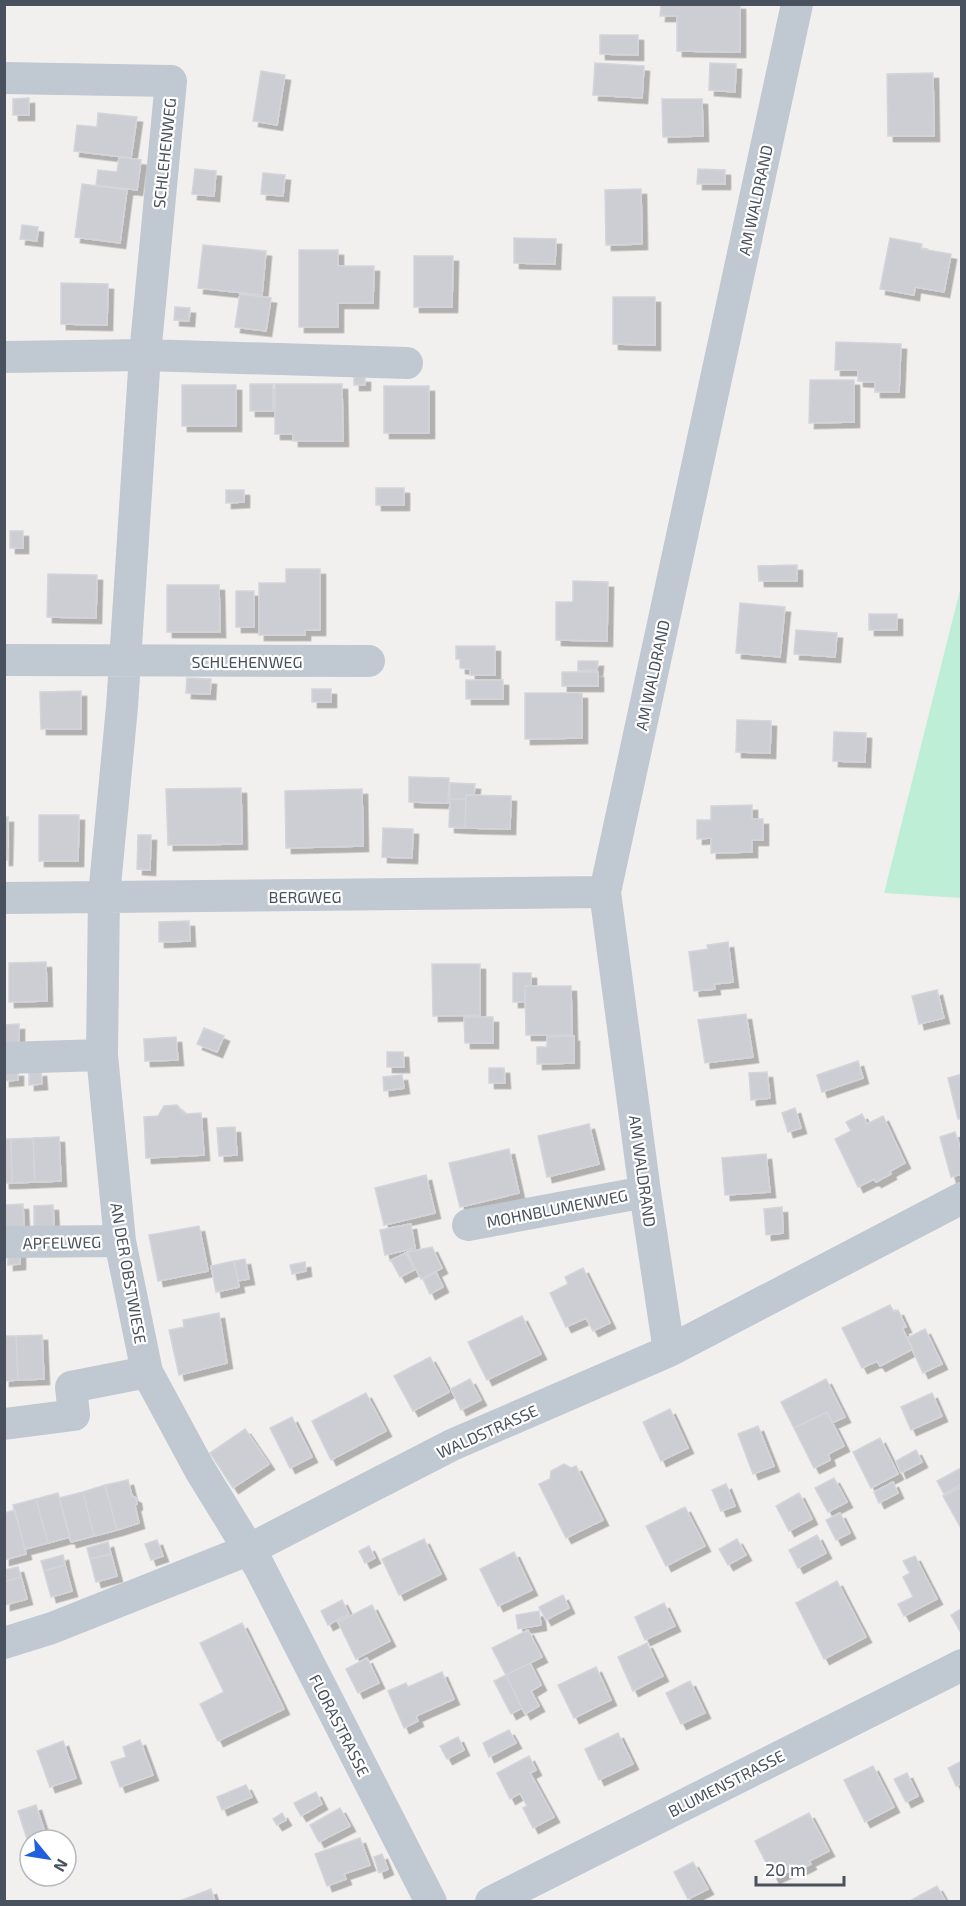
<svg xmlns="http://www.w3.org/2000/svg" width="966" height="1906" viewBox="0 0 966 1906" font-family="'Exo 2',sans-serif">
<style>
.green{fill:#bfeed6}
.building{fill:#ccced4;stroke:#d4d5db;stroke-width:1.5;filter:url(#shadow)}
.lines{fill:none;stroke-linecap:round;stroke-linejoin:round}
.minor{stroke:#c0c8d1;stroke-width:32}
.labels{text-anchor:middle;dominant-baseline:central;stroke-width:4.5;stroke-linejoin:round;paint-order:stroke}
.street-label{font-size:16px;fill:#48515d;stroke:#fff}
</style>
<defs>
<filter id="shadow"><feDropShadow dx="5.5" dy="5.5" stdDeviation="0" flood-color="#0004"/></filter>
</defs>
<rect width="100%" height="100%" fill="#f2f0ef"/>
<path class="green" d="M961 586V898L884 893Z"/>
<path class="building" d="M661 4H740V52L677 51V16H660Z
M600 35H638V55L600 54Z
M595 63 644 66 642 98 593 95Z
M710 63 736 64 735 92 709 90Z
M261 71 285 75 277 125 253 121Z
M933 73 934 136H888L887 74Z
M29 98V115H13V99Z
M662 99H702L703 136 663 137Z
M98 113 137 117 131 158 74 151 77 125 97 127Z
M121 157 141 160 137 190 96 185 98 170 117 172 119 158Z
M195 169 216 171 214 196 192 194Z
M698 169 725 170V184H697Z
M263 173 285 175 283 196 261 194Z
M82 184 127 190 120 243 75 237Z
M641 189 642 244 606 245 605 190Z
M22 225 38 227 37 241 20 239Z
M514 238 556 239 555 264 514 263Z
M890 238 922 244 921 249 951 254 944 292 915 287 914 295 880 289Z
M203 245 266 251 262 295 198 288Z
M299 250H338V266H374L373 303H338V327H299Z
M414 256H453L452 307H414Z
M61 283 108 284 107 325 61 324Z
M240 294 271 298 266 331 235 327Z
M613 297H655V345L613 344Z
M175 307 190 308 189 321 174 320Z
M836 342 901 344 899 392H875V382L858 381V370H835Z
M354 377H365V385H354Z
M810 380H854V422L809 423Z
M250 384H273V411H250Z
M275 384H342L343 441H293V434H275Z
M182 385H236V426H182Z
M384 386H429V433H384Z
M376 488H404V505H376Z
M226 490H244V502L226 503Z
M10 531H23V548H10Z
M797 565V581H759L758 566Z
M286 569H320V630H305V635H259V583H286Z
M48 574 97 575 96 618 47 617Z
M573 581 608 582 607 641 556 640V602H573Z
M167 585H219L220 632H167Z
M236 591H254V627H236Z
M740 603 785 607 780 657 736 653Z
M869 614H897V630H869Z
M796 630 837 633 835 657 794 654Z
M456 646H495V675H470V669L460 668V659H456Z
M578 661H598L597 670 578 671Z
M562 672H598V686H562Z
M187 678 211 679 210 694 186 693Z
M466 680H503V699H466Z
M312 689H331V702H312Z
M81 691V729H41L40 692Z
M525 693H582V738L525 739Z
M737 720 771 721 770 753 736 752Z
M834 732 866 733 865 762 833 761Z
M409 777 449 778 448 803 409 802Z
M450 783 475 784 474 795H466V799H450Z
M241 788 242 844 168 845 166 789Z
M362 789 363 846 286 848 285 791Z
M466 795 511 796 510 829 465 828Z
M450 799H466L465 828 449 827Z
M752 805V819H763V840H752V852L711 853V838L697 839V820H711V806Z
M39 815H79L78 861H39Z
M4 817H8L7 860H4Z
M383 828 413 829 412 858 382 857Z
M138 835H151L150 870 137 869Z
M189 921 190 941 159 942V922Z
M728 942 733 982 714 984 715 989 694 991 689 952 708 949 707 945Z
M46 962 47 1001 9 1002V963Z
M432 964H480V1015L433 1016Z
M513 973H531V986H525V1002H513Z
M525 986H571L572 1035H526Z
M937 990 944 1018 919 1024 912 996Z
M746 1014 753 1057 705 1063 698 1020Z
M464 1017H493V1043H465Z
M19 1024V1044L4 1045V1025Z
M204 1028 224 1036 217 1052 197 1044Z
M574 1036V1063L537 1064V1047H547V1037Z
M176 1037 178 1060 145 1061 144 1039Z
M387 1052H403L404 1067H387Z
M858 1061 863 1078 822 1092 817 1075Z
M489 1068H504L505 1083H489Z
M4 1071H18V1080L4 1081Z
M41 1071 42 1084 29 1085V1072Z
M767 1072 770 1098 751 1100 749 1073Z
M962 1074V1119H958L948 1078Z
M402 1075 404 1088 384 1091 383 1077Z
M177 1105 185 1114 201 1113 204 1155 146 1158 144 1117 158 1116 164 1106Z
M795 1108 801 1128 788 1132 782 1113Z
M862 1114 867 1124 883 1116 905 1163 890 1171 891 1174 876 1182 874 1179 858 1187 835 1139 851 1131 846 1122Z
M589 1124 599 1164 547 1177 538 1136Z
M235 1127 237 1155 219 1156 217 1128Z
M955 1132 962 1153V1174L951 1177 940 1137Z
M59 1137 61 1181 35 1182 33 1138Z
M33 1138 35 1182 12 1183 11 1139Z
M4 1139H11L12 1183H4Z
M509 1149 519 1193 460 1207 449 1163Z
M766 1154 770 1192 725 1195 722 1158Z
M426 1175 435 1213 384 1225 375 1188Z
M23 1204 24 1227 4 1228V1205Z
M53 1205 54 1228 34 1229V1206Z
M782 1207 783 1233 766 1235 764 1209Z
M411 1224 415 1248 385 1255 380 1230Z
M199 1226 208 1271 158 1281 149 1235Z
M432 1247 442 1268 421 1279 407 1252Z
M20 1251V1264L8 1265V1252Z
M406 1253 414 1270 400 1277 391 1260Z
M245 1259 249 1279 238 1281 234 1261Z
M234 1261 239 1287 216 1292 211 1266Z
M305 1262 306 1271 292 1274 290 1265Z
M583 1268 610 1323 593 1331 586 1318 566 1327 550 1293 568 1284 565 1277Z
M436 1272 443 1287 430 1294 423 1279Z
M890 1305 894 1312 898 1310 906 1327 902 1328 913 1349 880 1366 877 1361 862 1368 842 1328Z
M219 1313 227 1363 179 1375 169 1330 184 1327 183 1320Z
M522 1316 541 1354 487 1380 468 1342Z
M925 1329 942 1364 923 1373 907 1338Z
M42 1335 44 1379 18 1380 16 1336Z
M4 1336H16L18 1380 4 1381Z
M430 1357 449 1392 413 1411 394 1376Z
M470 1379 481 1400 461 1410 451 1389Z
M826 1379 845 1417 832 1423 827 1412 794 1428 781 1402Z
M366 1393 386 1431 331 1460 312 1421Z
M932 1393 942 1416 911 1430 901 1407Z
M670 1409 688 1448 661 1461 643 1422Z
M827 1412 844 1446 828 1454 830 1460 814 1468 794 1428Z
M292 1417 312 1457 290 1468 270 1428Z
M758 1426 774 1466 753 1474 738 1434Z
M245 1429 269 1464 233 1488 210 1453Z
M880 1438 898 1474 871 1488 853 1452Z
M916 1450 922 1462 901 1473 896 1461Z
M564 1464 571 1468 576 1466 603 1520 566 1538 539 1484 550 1479 551 1471Z
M961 1468 962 1484 944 1494 937 1481Z
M834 1478 847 1502 828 1512 815 1488Z
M128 1480 132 1496 136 1498 137 1504 135 1506 139 1523 117 1530 105 1485Z
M893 1482 898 1493 879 1503 874 1492Z
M726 1484 735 1506 721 1511 712 1490Z
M105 1485 117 1530 94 1536 83 1492Z
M962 1487V1530L943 1496Z
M83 1492 94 1536 71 1542 59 1498Z
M58 1493 70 1537 48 1543 36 1499Z
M799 1493 812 1519 789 1531 776 1506Z
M36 1499 48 1543 25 1549 13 1505Z
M685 1507 705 1546 666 1566 646 1526Z
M15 1510 26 1554 4 1560V1513Z
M840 1513 850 1533 836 1540 826 1520Z
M817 1535 826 1553 798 1568 789 1550Z
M424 1539 441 1574 399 1595 382 1559Z
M737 1539 746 1555 728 1565 719 1549Z
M157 1540 163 1556 151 1560 145 1544Z
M108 1542 111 1554 90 1559 87 1548Z
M369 1546 375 1558 365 1563 359 1551Z
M514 1552 532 1590 498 1606 480 1569Z
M111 1554 117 1576 96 1582 90 1559Z
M63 1555 65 1565 44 1571 41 1561Z
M915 1556 937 1599 904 1616 898 1604 913 1597 903 1577 910 1573 903 1561Z
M65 1565 72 1591 51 1597 44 1571Z
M18 1567 21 1577 4 1582V1570Z
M21 1577 27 1599 5 1605 4 1582Z
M837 1581 866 1637 824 1659 796 1603Z
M563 1595 569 1608 546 1620 539 1607Z
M342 1600 349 1614 328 1625 321 1611Z
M664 1603 675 1626 645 1640 635 1617Z
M372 1605 390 1641 356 1659 338 1622Z
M961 1609 962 1610V1635L951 1615Z
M539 1611 541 1625 518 1629 516 1615Z
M242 1623 284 1709 218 1741 200 1704 224 1692 200 1643Z
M528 1630 542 1657 506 1675 492 1648Z
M647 1643 663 1676 633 1691 618 1657Z
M367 1658 379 1683 358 1693 346 1669Z
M530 1663 541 1685 531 1691 539 1706 525 1714 506 1675Z
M596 1667 611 1700 574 1718 558 1685Z
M442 1672 454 1699 416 1716 418 1721 404 1728 388 1691 406 1683 408 1687Z
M506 1675 522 1708 511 1714 494 1681Z
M690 1681 705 1713 681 1724 666 1693Z
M509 1730 516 1743 489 1757 483 1743Z
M618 1733 633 1764 599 1780 585 1749Z
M458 1737 464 1750 447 1759 440 1746Z
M140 1740 153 1775 120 1787 111 1762 126 1757 123 1747Z
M63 1741 76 1778 50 1787 37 1751Z
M529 1756 536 1770 530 1773 554 1817 533 1828 523 1808 527 1806 520 1793 510 1799 497 1773Z
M962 1761V1783L956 1786 948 1768Z
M873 1766 894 1807 865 1822 844 1780Z
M907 1773 918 1796 906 1802 894 1779Z
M246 1785 252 1797 222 1810 217 1797Z
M316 1792 322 1804 301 1816 294 1803Z
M36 1805 47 1839 30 1840 29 1845 18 1811Z
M340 1808 350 1826 319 1842 310 1825Z
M282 1813 286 1820 277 1825 273 1819Z
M809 1813 829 1851 809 1861 811 1864 797 1871 796 1868 774 1878 755 1841Z
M360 1838 370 1865 344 1874 346 1879 327 1886 315 1854Z
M382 1854 388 1869 379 1873 374 1857Z
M693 1862 708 1889 688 1899 674 1872Z
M937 1886 946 1902H908Z
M211 1889 215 1902H177Z"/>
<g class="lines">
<path class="minor" d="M4 78 171 81 145 355 122 707 104 896 102 1055 120 1241 147 1372 200 1470 259 1566 431 1902
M4 357 145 355 407 363
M4 660 369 661
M4 898 605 892
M4 1058 102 1055
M468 1225 645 1192
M4 1242 120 1241
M669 1351 645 1192 605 892 797 4
M4 1424 74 1415 71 1387 147 1372
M4 1643 52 1628 248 1550 452 1445 669 1351 962 1198
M491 1902 962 1665"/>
</g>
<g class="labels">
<g class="street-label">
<text transform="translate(164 153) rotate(-84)">SCHLEHENWEG</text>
<text transform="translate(755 200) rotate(-78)">AM WALDRAND</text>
<text x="247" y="661">SCHLEHENWEG</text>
<text transform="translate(652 675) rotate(-78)">AM WALDRAND</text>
<text x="305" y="896">BERGWEG</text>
<text transform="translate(643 1171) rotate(82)">AM WALDRAND</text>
<text transform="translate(557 1208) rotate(-11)">MOHNBLUMENWEG</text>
<text transform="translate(62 1242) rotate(-1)">APFELWEG</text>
<text transform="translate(129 1273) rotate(80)">AN DER OBSTWIESE</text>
<text transform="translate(487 1431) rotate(-24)">WALDSTRASSE</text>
<text transform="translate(340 1725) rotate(63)">FLORASTRASSE</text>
<text transform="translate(726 1783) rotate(-27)">BLUMENSTRASSE</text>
</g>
</g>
<rect width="966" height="1906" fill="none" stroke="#48515d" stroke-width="12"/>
<g transform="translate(48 1858) rotate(120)"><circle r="28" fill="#ffffff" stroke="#b6b9be" stroke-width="1.5"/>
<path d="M0-4.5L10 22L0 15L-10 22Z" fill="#1d5fdf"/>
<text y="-9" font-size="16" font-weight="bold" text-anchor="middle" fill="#48515d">N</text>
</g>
<path d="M756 1876v9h88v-9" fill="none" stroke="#48515d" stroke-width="3"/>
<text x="765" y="1876" font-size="18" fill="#48515d" stroke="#ffffff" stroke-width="4.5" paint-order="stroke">20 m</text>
</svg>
